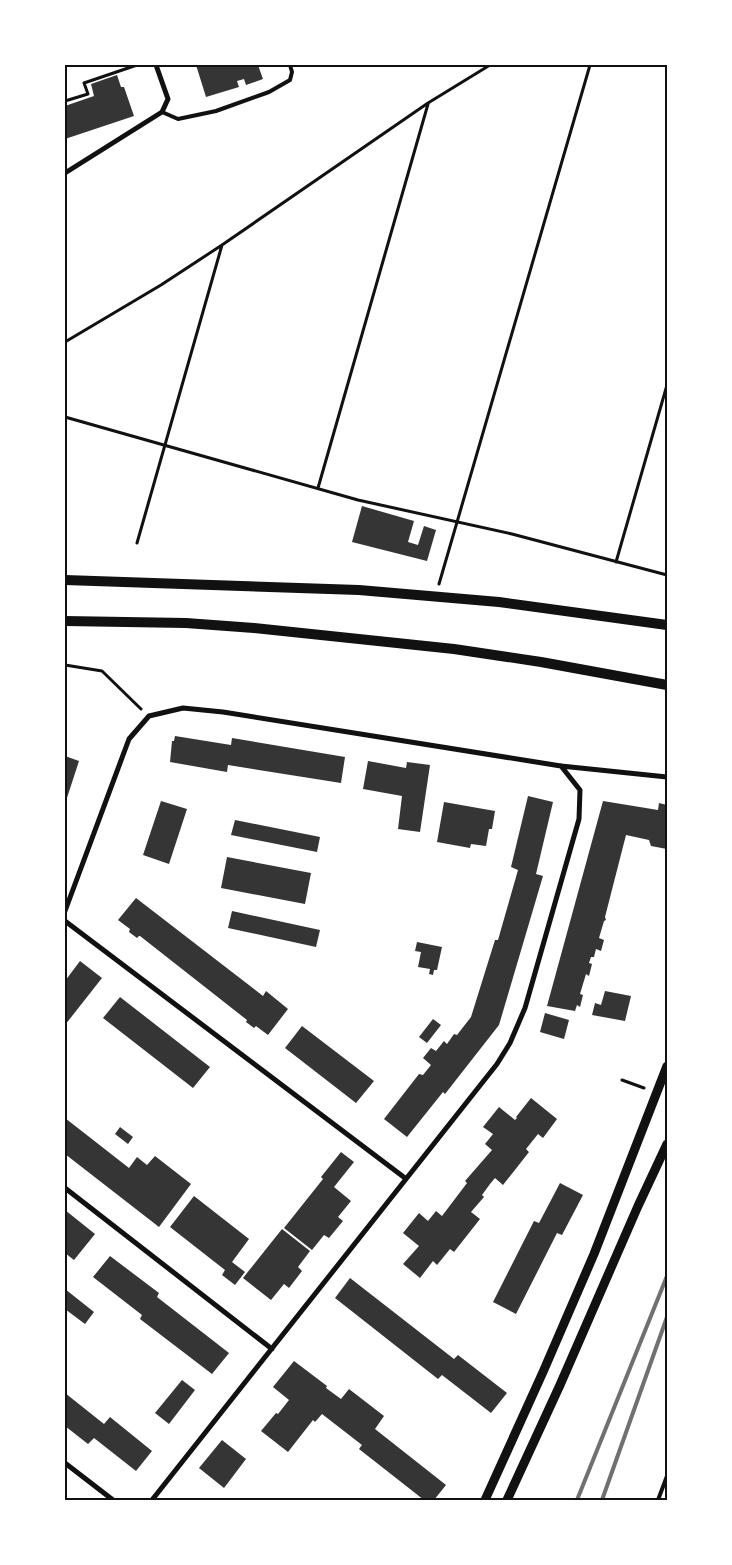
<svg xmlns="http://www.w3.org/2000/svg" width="732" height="1565" viewBox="0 0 732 1565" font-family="Barlow,sans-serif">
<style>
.building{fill:#353535}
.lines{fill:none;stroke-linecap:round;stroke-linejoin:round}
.path{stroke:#111;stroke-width:3}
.service{stroke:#111;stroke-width:4}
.minor{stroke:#111;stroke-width:5}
.tertiary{stroke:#111;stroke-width:9}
.secondary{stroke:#111;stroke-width:10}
.rail{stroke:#707070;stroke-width:4}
.neatline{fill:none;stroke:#111;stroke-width:2}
</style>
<rect width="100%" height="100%" fill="#fff"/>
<path class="building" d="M196 65H258L263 79 246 85 244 79 237 81 239 87 206 97Z
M117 75 121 87H124L134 116 65 139V106L94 96 91 84Z
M362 506 414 521 408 542 418 545 424 526 436 530 427 561 352 542Z
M175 736 231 745 232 738 345 757 341 783 228 765 227 772 170 762 172 741H174Z
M65 756 79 761 65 804Z
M368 761 406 768 407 762 430 765 420 832 398 829 402 796 363 789Z
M528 796 553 802 536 874 543 876 499 1025 445 1094 443 1092 407 1137 384 1119 419 1074 423 1075 431 1065 423 1058 431 1048 436 1051 444 1041 447 1044 454 1034 457 1035 471 1017 495 940H498L518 870 511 867Z
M161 801 187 809 169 864 143 855Z
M603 801 658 810 659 803 667 805V849L651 846 649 840 626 835 605 917 606 920 604 921 599 938 604 940 601 951 596 949 594 957H591L589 963 592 964 589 976 586 974 580 994 583 995 580 1007 577 1005 575 1011 547 1006Z
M444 802 495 811 492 829H489L486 846 471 844 470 848 437 842Z
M235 820 320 837 317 852 231 835Z
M227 857 311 873 305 904 221 888Z
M136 898 263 996 266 991 288 1009 268 1035 256 1026 254 1028 246 1022 247 1020 140 936H139L137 938 129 932 130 929 118 920Z
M232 911 320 930 316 947 228 928Z
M417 942 442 947 437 970H434L433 975 429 974 430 969 418 967 421 952 415 951Z
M80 961 102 978 65 1025V981Z
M605 991 631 996 625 1021 592 1015 595 1003 601 1005Z
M120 997 210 1067 193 1088 103 1018Z
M545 1013 569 1020 564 1039 540 1032Z
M433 1019 441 1025 427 1043 419 1037Z
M302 1026 374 1081 356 1103 285 1048Z
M531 1098 557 1119 543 1138 538 1134 526 1149 529 1152 503 1185 495 1178 490 1184 482 1195 484 1197 471 1212 480 1219 454 1252 450 1249 437 1265 433 1261 420 1278 403 1264 419 1246 403 1233 419 1213 428 1221 436 1211 442 1216 467 1183 465 1181 492 1150 485 1144 493 1134 483 1127 499 1107 515 1120 517 1118 516 1117Z
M65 1118 129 1168 137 1157 147 1165 155 1156 191 1184 159 1227 65 1154Z
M120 1127 133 1137 128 1144 115 1134Z
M341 1152 354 1162 334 1187 351 1201 338 1217 343 1221 329 1238 324 1235 312 1250 284 1228 323 1179 321 1177Z
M560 1183 583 1195 562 1235 557 1233 516 1314 493 1302 534 1221 539 1223Z
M194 1196 249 1239 232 1262 245 1272 235 1285 222 1275 225 1270 170 1227Z
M65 1210 95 1234 74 1260 65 1253Z
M282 1229 310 1251 298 1267 302 1271 289 1288 284 1284 271 1300 243 1278Z
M110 1256 159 1293 157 1297 229 1353 212 1374 140 1319 142 1315 93 1277Z
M350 1278 454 1359 458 1355 507 1393 491 1413 442 1375 438 1379 335 1298Z
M65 1289 94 1312 85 1324 65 1309Z
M294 1361 327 1386 326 1388 341 1399 349 1389 384 1416 375 1429 446 1485 434 1500H424L359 1449 362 1445 322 1414 315 1422 313 1420 288 1452 261 1431 276 1413 278 1414 289 1400 273 1387Z
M182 1380 195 1390 169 1424 155 1413Z
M65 1393 104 1424 110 1417 152 1451 136 1471 94 1438 88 1444 65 1426Z
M222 1440 246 1459 224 1488 199 1468Z"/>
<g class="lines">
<path class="path" d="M65 101 88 94 84 83 137 65
M65 342 161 285 222 245 428 103 490 65
M65 417 358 500 512 534 667 575
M318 488 428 104
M137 543 222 245
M616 562 667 385
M439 584 590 65
M65 665 102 671 141 709
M622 1080 644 1088"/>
<path class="service" d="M162 112 178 119 216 111 269 92 290 80 292 72 290 65
M658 1500 667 1476"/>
<path class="minor" d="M65 173 162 112 168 99 156 65
M65 911 129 739 149 716 183 708 223 712 561 766 667 777
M65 921 405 1178
M65 1188 272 1349
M65 1463 113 1500
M152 1500 497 1064 510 1043 525 1008 579 819 580 790 561 766"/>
<path class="tertiary" d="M485 1500 543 1372 594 1254 667 1066
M507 1500 560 1385 638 1206 667 1144"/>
<path class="secondary" d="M65 580 359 590 499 602 667 625
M65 621 186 623 254 628 454 649 541 662 667 685"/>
<path class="rail" d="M577 1500 667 1276
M602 1500 667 1317"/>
</g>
<rect width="732" height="1565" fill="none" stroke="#ffffff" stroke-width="132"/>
<rect x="66" y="66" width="600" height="1433" class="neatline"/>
</svg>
